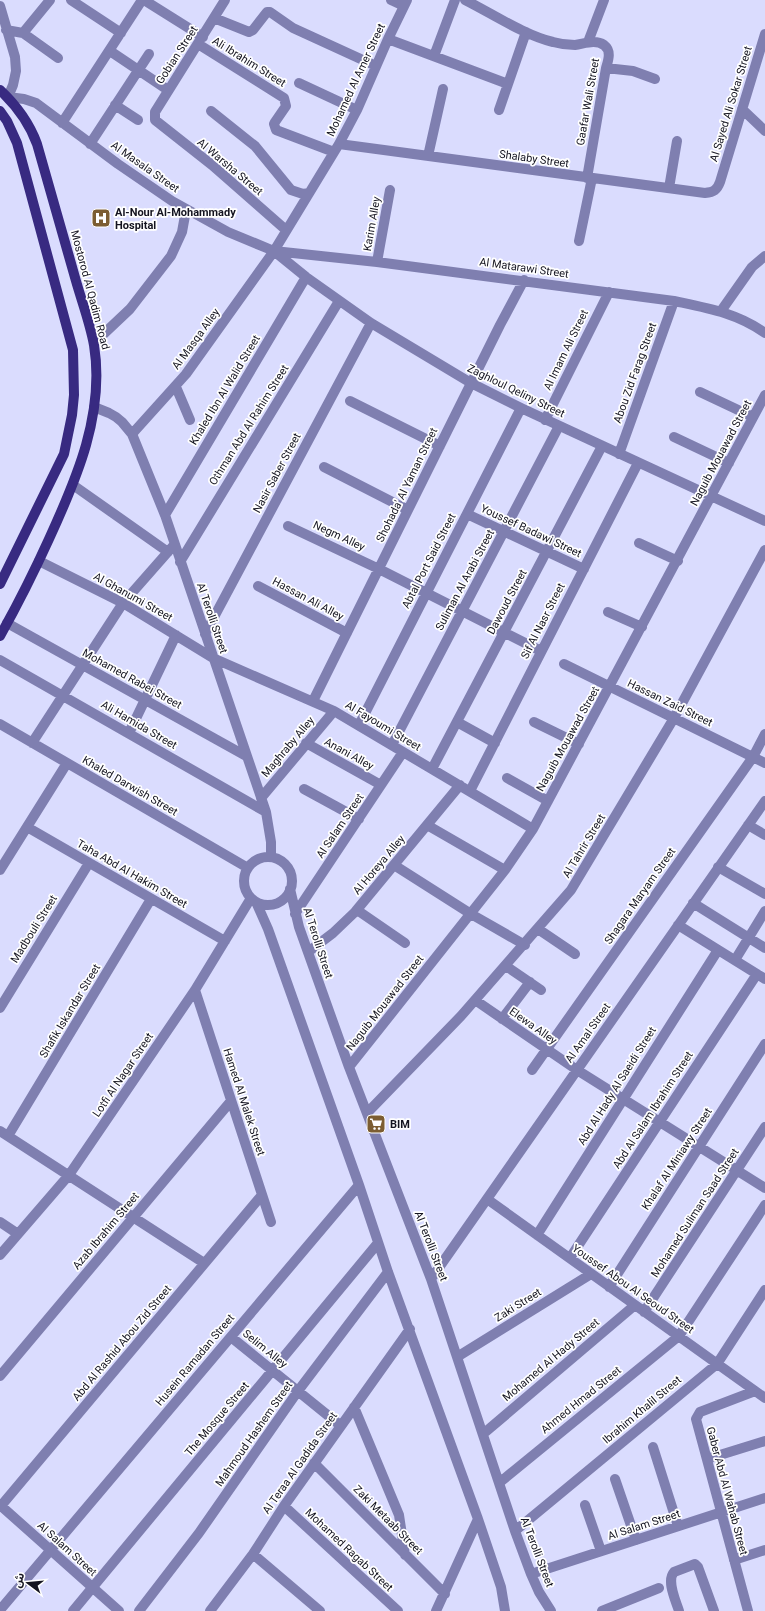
<svg xmlns="http://www.w3.org/2000/svg" width="765" height="1611" viewBox="0 0 765 1611" font-family="Roboto,'Noto Sans Arabic',sans-serif">
<style>
.lines{fill:none;stroke-linecap:round;stroke-linejoin:round}
.minor{stroke:#7f7fb0;stroke-width:10}
.major{stroke:#382a81;stroke-width:10}
.labels{text-anchor:middle;dominant-baseline:central;stroke-width:3.5;stroke-linejoin:round;paint-order:stroke}
.street-label{font-size:11px;fill:#141420;stroke:#fff}
.poi-label{font-size:11px;font-weight:bold;fill:#141420;stroke:#fff;text-anchor:start}
</style>
<rect width="100%" height="100%" fill="#dadcfe"/>
<g class="lines">
<path class="minor" d="M71 0 121 33
M144 0 203 37
M225 0 155 112V120L212 165 286 230
M391 0 404 6
M465 0C491 13 526 36 553 42 560 44 568 45 575 45 584 44 595 39 604 45 612 51 608 61 606 68L587 178
M0 6 15 57 16 71 13 85 8 97 24 99 36 103 118 164 172 201 228 232 274 251 377 262 674 301C707 308 737 313 765 333
M214 18 249 32 253 30 267 12H270L293 28 376 66
M6 30 23 33 50 0
M23 33 58 58
M388 39 508 84
M588 42 604 0
M198 44 284 98 286 106 275 122 274 124 276 130 334 152
M110 51 168 90
M434 56 455 0
M606 68 633 71 655 79
M299 83 357 110
M115 105 138 120
M742 109 765 131
M499 110 526 32
M211 111 255 146 291 190 303 194 309 193
M62 123 142 0
M90 144 149 54
M339 144 705 193C714 192 717 190 720 182L765 34
M428 156 443 89
M669 188 677 141
M579 241 592 178
M274 251 306 277 371 323 471 383 521 408 765 521
M377 262 390 190
M721 311 752 267 765 256
M94 343 130 309 171 256 182 232 186 210
M176 387 190 420
M700 392 753 417
M350 401 440 446
M94 407 109 413 116 417 122 422 132 434 165 515 266 812 271 842V857
M545 420 609 292
M132 434 186 374 274 251 339 144 357 110 388 39 407 0
M674 437 729 463
M619 454 674 301
M324 467 408 510
M73 485 168 552
M467 514 584 569
M165 515 306 277
M288 526 379 569 541 651
M639 543 678 561
M39 561 123 603 213 658 334 711 533 829
M180 562 339 301
M258 586 347 633
M608 612 642 627
M7 623 246 756
M205 634 371 323
M0 660 266 812
M564 664 765 763
M313 701 500 325 524 280
M457 722 495 743
M534 722 579 744
M0 724 248 868
M359 725 521 408
M129 733 176 635
M32 743 123 603 174 545
M306 743 381 785
M392 745 559 426
M432 769 602 446
M507 778 548 801
M304 789 359 819
M470 791 638 463
M261 798 334 711
M427 825 505 870
M748 825 765 835
M27 827 225 941
M244 881a24 24 0 1 1 48 0a24 24 0 1 1-48 0Z
M394 865 471 914 525 945
M718 867 765 894
M0 870 67 763
M290 889 299 927 349 1067 431 1279 515 1531 531 1574 539 1592 551 1611
M256 902 268 929 359 1185 388 1272 478 1519 501 1587 505 1611
M693 903 765 948
M357 910 405 943
M295 914 403 752
M678 925 765 979
M538 929 575 954
M308 952 333 933 355 912 460 785
M735 960 765 911
M506 966 541 990
M195 990 271 1222
M475 1000 577 1070 765 1188
M0 1008 89 863
M502 1019 530 982
M349 1067 505 870 533 829 765 395
M532 1070 753 757 765 734
M367 1113 461 1016 571 890 674 718 765 550
M0 1131 204 1263
M8 1136 151 899
M487 1199 765 1398
M0 1222 18 1234
M537 1235 718 950
M0 1255 69 1175 195 990 251 898
M570 1258 757 974
M431 1279 765 801
M609 1287 765 1044
M644 1312 765 1127
M231 1337 341 1426
M457 1357 591 1274
M0 1376 231 1101
M354 1407 399 1515 405 1555
M483 1434 635 1305
M653 1447 678 1526
M707 1459 765 1441
M314 1463 445 1594
M615 1479 636 1540
M499 1483 679 1336 765 1205
M0 1505 119 1611
M585 1505 601 1551
M284 1506 398 1611
M0 1507 262 1195
M515 1531 717 1364 765 1290
M253 1554 320 1611
M734 1560 765 1550
M531 1574 765 1498
M0 1610 359 1185
M73 1611 378 1243
M139 1611 199 1533 298 1391 388 1272
M210 1611 253 1554 284 1506 410 1329
M436 1611 478 1519
M602 1611 659 1588
M679 1611C676 1601 666 1581 674 1572L695 1564 698 1567 714 1611
M748 1611 696 1419 700 1412 755 1391"/>
<path class="major" d="M0 90C17 106 29 122 37 144 50 190 63 235 76 281 82 302 90 323 94 345 105 413 77 478 49 539 34 572 18 604 0 636
M0 111 7 121 17 143 73 350 74 395 72 415 64 454 0 584"/>
</g>
<defs>
<symbol id="hospital-square" viewBox="-11 -11 22 22"><rect x="-9" y="-9" width="18" height="18" rx="4" fill="#7c5d32" stroke="#fff"/><path d="M-5-5h3v3.5h4V-5h3V5h-3V1.5h-4V5h-3Z" fill="#fff"/></symbol>
<symbol id="supermarket-square" viewBox="-11 -11 22 22"><rect x="-9" y="-9" width="18" height="18" rx="4" fill="#7c5d32" stroke="#fff"/><path d="M-6-5.5h2.5l.6 2H6L4.5 2H-2.5L-4.4-4H-6ZM-1.5 3.2a1.3 1.3 0 1 0 .1 0ZM3 3.2a1.3 1.3 0 1 0 .1 0Z" fill="#fff"/></symbol>
</defs>
<g fill-rule="evenodd">
<use href="#hospital-square" x="90" y="207" width="22" height="22"/>
<use href="#supermarket-square" x="365" y="1113" width="22" height="22"/>
</g>
<g class="labels">
<g class="street-label">
<text transform="translate(177 55) rotate(-57)">Gobian Street</text>
<text transform="translate(249 62) rotate(32)">Ali Ibrahim Street</text>
<text transform="translate(356 80) rotate(-65)">Mohamed Al Amer Street</text>
<text transform="translate(588 102) rotate(-80)">Gaafar Wali Street</text>
<text transform="translate(731 104) rotate(-73)">Al Sayed Ali Sokar Street</text>
<text transform="translate(534 159) rotate(8)">Shalaby Street</text>
<text transform="translate(145 167) rotate(35)">Al Masala Street</text>
<text transform="translate(230 167) rotate(40)">Al Warsha Street</text>
<text transform="translate(372 224) rotate(-80)">Karim Alley</text>
<text transform="translate(524 268) rotate(8)">Al Matarawi Street</text>
<text transform="translate(90 290) rotate(75)">Mostorod Al Qadim Road</text>
<text transform="translate(196 339) rotate(-54)">Al Masqa Alley</text>
<text transform="translate(566 350) rotate(-64)">Al Imam Ali Street</text>
<text transform="translate(635 373) rotate(-70)">Abou Zid Farag Street</text>
<text transform="translate(225 390) rotate(-59)">Khaled Ibn Al Walid Street</text>
<text transform="translate(516 391) rotate(26)">Zaghloul Qeliny Street</text>
<text transform="translate(249 425) rotate(-58)">Othman Abd Al Rahim Street</text>
<text transform="translate(721 453) rotate(-62)">Naguib Mouawad Street</text>
<text transform="translate(277 473) rotate(-62)">Nasir Saber Street</text>
<text transform="translate(407 485) rotate(-64)">Shohada' Al Yaman Street</text>
<text transform="translate(531 531) rotate(25)">Youssef Badawi Street</text>
<text transform="translate(339 536) rotate(25)">Negm Alley</text>
<text transform="translate(429 561) rotate(-63)">Abtal Port Said Street</text>
<text transform="translate(465 580) rotate(-62)">Suliman Al Arabi Street</text>
<text transform="translate(133 597) rotate(29)">Al Ghanumi Street</text>
<text transform="translate(308 599) rotate(28)">Hassan Ali Alley</text>
<text transform="translate(507 602) rotate(-62)">Dawoud Street</text>
<text transform="translate(212 618) rotate(71)">Al Terolli Street</text>
<text transform="translate(543 621) rotate(-63)">Sif Al Nasr Street</text>
<text transform="translate(132 679) rotate(29)">Mohamed Rabei Street</text>
<text transform="translate(670 703) rotate(26)">Hassan Zaid Street</text>
<text transform="translate(139 725) rotate(30)">Ali Hamida Street</text>
<text transform="translate(383 726) rotate(31)">Al Fayoumi Street</text>
<text transform="translate(568 739) rotate(-61)">Naguib Mouawad Street</text>
<text transform="translate(288 747) rotate(-50)">Maghraby Alley</text>
<text transform="translate(349 754) rotate(29)">Anani Alley</text>
<text transform="translate(130 786) rotate(30)">Khaled Darwish Street</text>
<text transform="translate(340 826) rotate(-56)">Al Salam Street</text>
<text transform="translate(584 846) rotate(-59)">Al Tahrir Street</text>
<text transform="translate(379 865) rotate(-50)">Al Horeya Alley</text>
<text transform="translate(132 874) rotate(30)">Taha Abd Al Hakim Street</text>
<text transform="translate(640 896) rotate(-55)">Shagara Maryam Street</text>
<text transform="translate(34 929) rotate(-58)">Madbouli Street</text>
<text transform="translate(318 943) rotate(72)">Al Terolli Street</text>
<text transform="translate(385 1003) rotate(-52)">Naguib Mouawad Street</text>
<text transform="translate(70 1011) rotate(-59)">Shafik Iskandar Street</text>
<text transform="translate(533 1026) rotate(35)">Elewa Alley</text>
<text transform="translate(588 1033) rotate(-55)">Al Amal Street</text>
<text transform="translate(123 1075) rotate(-56)">Lotfi Al Nagar Street</text>
<text transform="translate(617 1086) rotate(-58)">Abd Al Hady Al Saeidi Street</text>
<text transform="translate(244 1102) rotate(72)">Hamed Al Malek Street</text>
<text transform="translate(653 1110) rotate(-57)">Abd Al Salam Ibrahim Street</text>
<text transform="translate(677 1159) rotate(-57)">Khalaf Al Miniawy Street</text>
<text transform="translate(695 1213) rotate(-57)">Mohamed Suliman Saad Street</text>
<text transform="translate(106 1231) rotate(-50)">Azab Ibrahim Street</text>
<text transform="translate(431 1246) rotate(69)">Al Terolli Street</text>
<text transform="translate(633 1289) rotate(35)">Youssef Abou Al Seoud Street</text>
<text transform="translate(518 1305) rotate(-32)">Zaki Street</text>
<text transform="translate(122 1343) rotate(-50)">Abd Al Rashid Abou Zid Street</text>
<text transform="translate(265 1349) rotate(39)">Selim Alley</text>
<text transform="translate(195 1360) rotate(-50)">Husein Ramadan Street</text>
<text transform="translate(551 1360) rotate(-40)">Mohamed Al Hady Street</text>
<text transform="translate(581 1400) rotate(-39)">Ahmed Hmad Street</text>
<text transform="translate(642 1410) rotate(-40)">Ibrahim Khalil Street</text>
<text transform="translate(217 1419) rotate(-50)">The Mosque Street</text>
<text transform="translate(254 1434) rotate(-55)">Mahmoud Hashem Street</text>
<text transform="translate(300 1463) rotate(-55)">Al Teraa Al Gadida Street</text>
<text transform="translate(727 1491) rotate(75)">Gaber Abd Al Wahab Street</text>
<text transform="translate(388 1520) rotate(45)">Zaki Metaab Street</text>
<text transform="translate(644 1525) rotate(-18)">Al Salam Street</text>
<text transform="translate(67 1549) rotate(42)">Al Salam Street</text>
<text transform="translate(349 1550) rotate(43)">Mohamed Ragab Street</text>
<text transform="translate(537 1552) rotate(69)">Al Terolli Street</text>
</g>
<g class="poi-label">
<text x="115" y="212">Al-Nour Al-Mohammady<tspan x="115" dy="13">Hospital</tspan></text>
<text x="390" y="1124">BIM</text>
</g>
</g>
<g transform="translate(28 1583) rotate(286)" stroke="#ffffff" stroke-width="3" paint-order="stroke">
<path d="M0-3L7 15L0 10L-7 15Z" fill="#141420"/>
<text y="-6" font-size="11" font-weight="bold" text-anchor="middle" fill="#141420">ش</text>
</g>
</svg>
